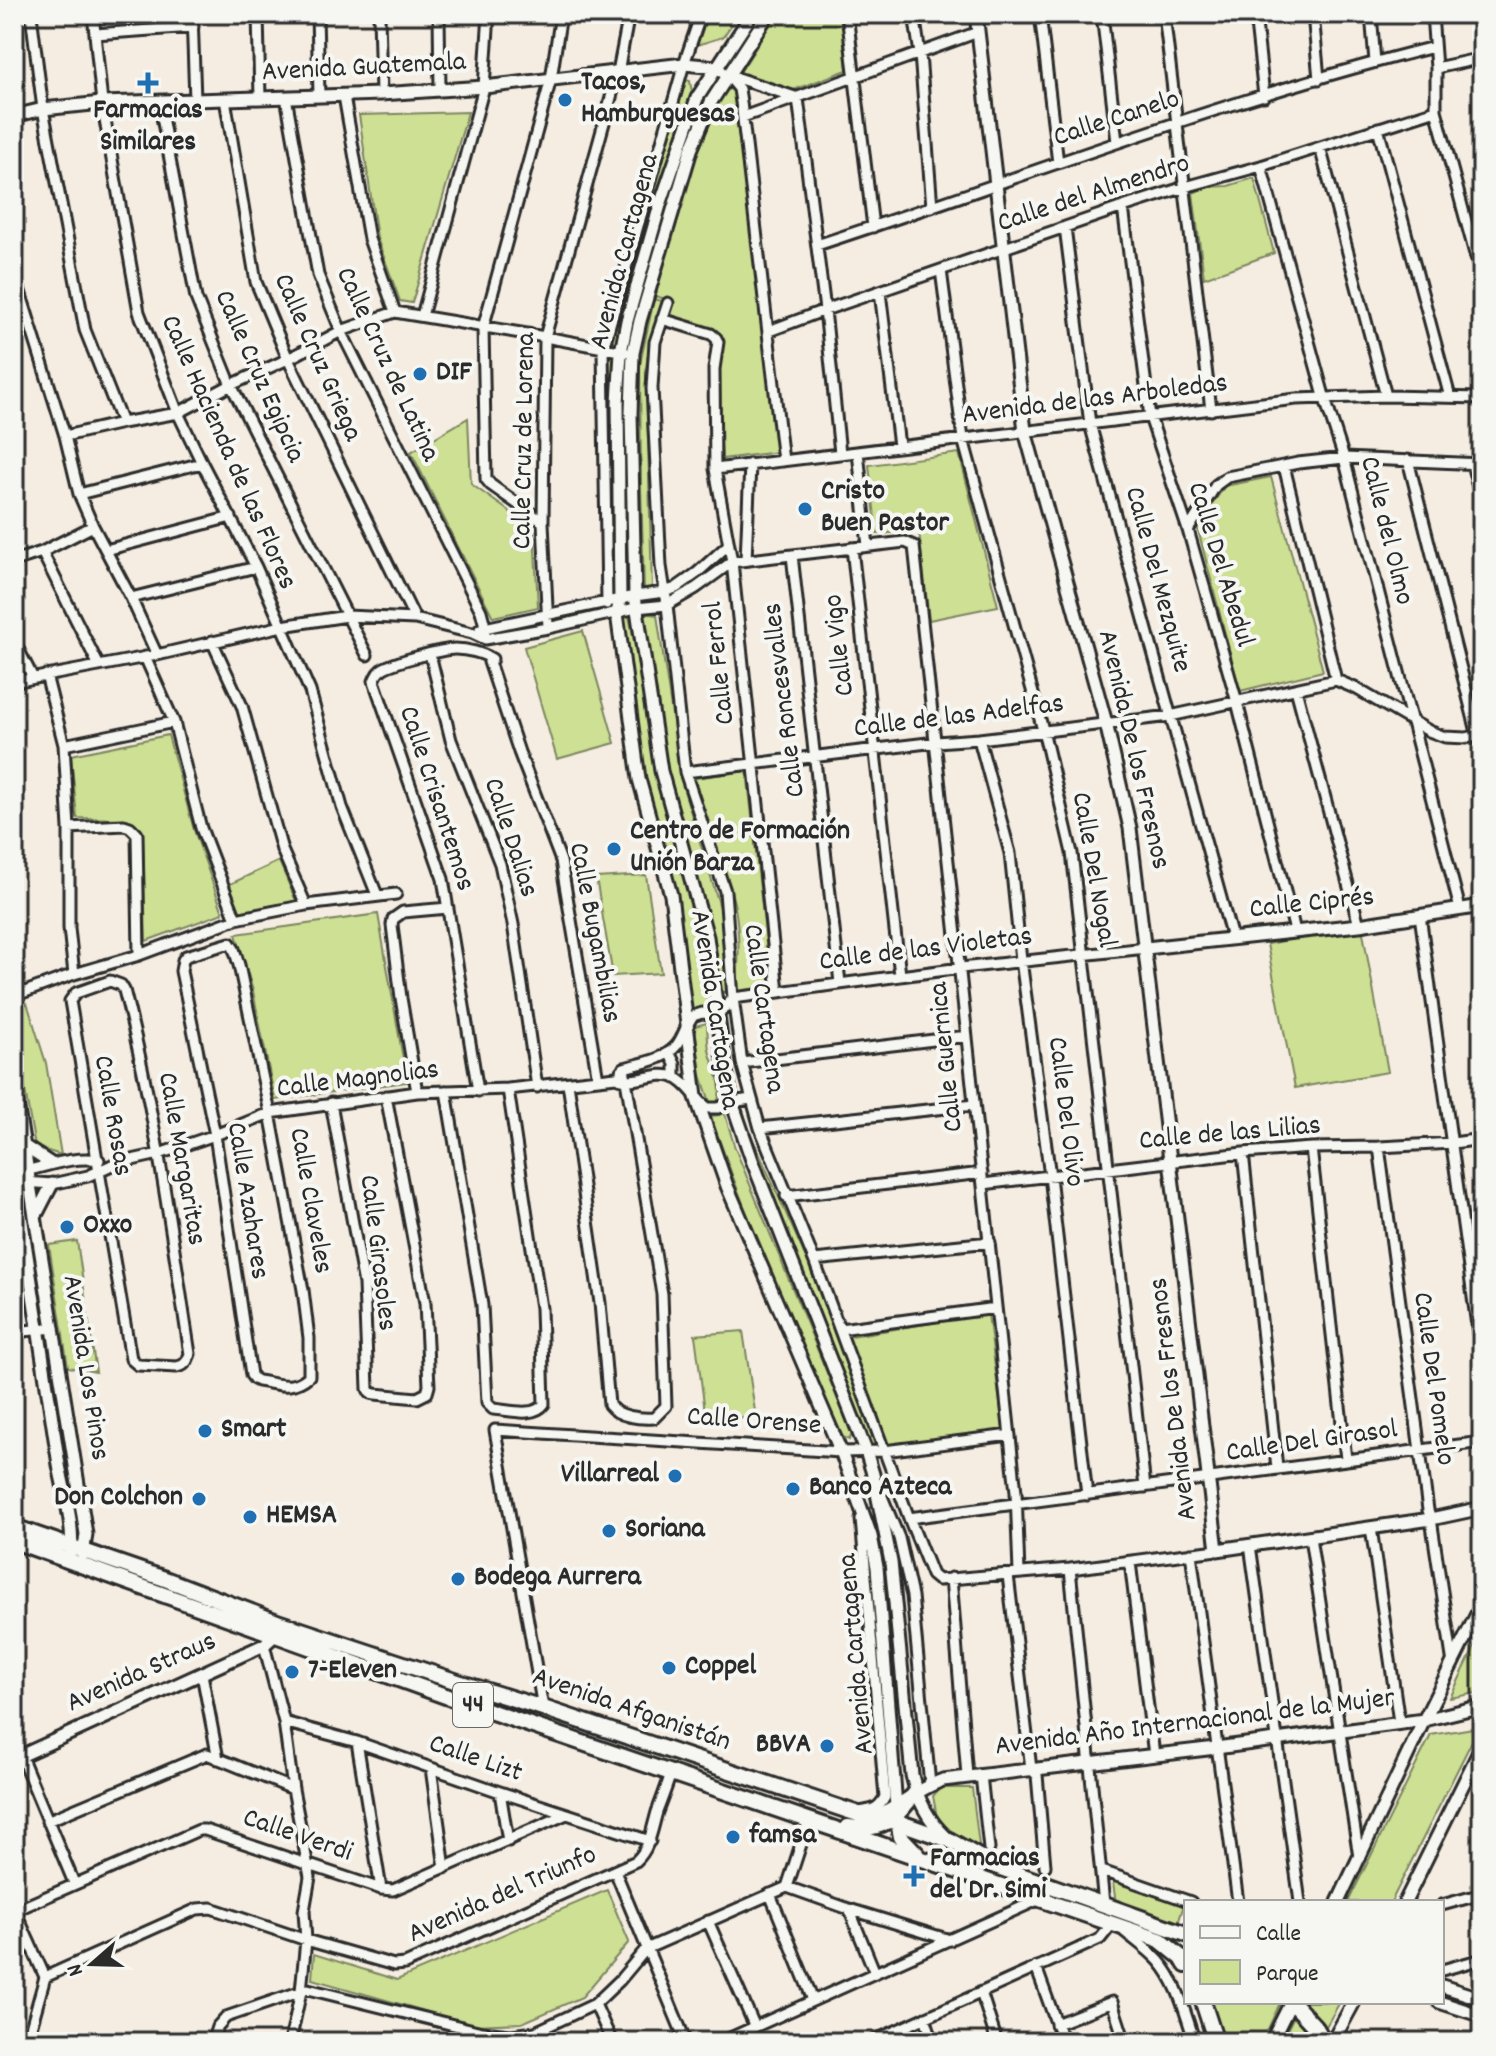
<svg xmlns="http://www.w3.org/2000/svg" width="1496" height="2056" viewBox="0 0 1496 2056" font-family="Dekko,sans-serif">
<style>
.green{fill:#cde094;stroke:#7c8660;stroke-width:2}
.lines{fill:none;stroke-linecap:round;stroke-linejoin:round}
.minor-casing{stroke:#2b2b2b;stroke-width:15}
.tertiary-casing{stroke:#2b2b2b;stroke-width:17}
.primary-casing{stroke:#2b2b2b;stroke-width:20}
.minor{stroke:#f6f6f2;stroke-width:9}
.tertiary{stroke:#f6f6f2;stroke-width:11}
.primary{stroke:#f6f6f2;stroke-width:14}
.poi-dot{fill:#1f6fb2;stroke:#f6f6f2;stroke-width:3}
.labels{text-anchor:middle;dominant-baseline:central;stroke-width:8;stroke-linejoin:round;paint-order:stroke}
.shield{fill:#f6f6f2;stroke:#686867;stroke-width:2}
.shield-label{font-size:26px;font-weight:bold;fill:#2b2b2b}
.street-label{font-size:28px;fill:#2b2b2b;stroke:#f6f6f2}
.poi-label{font-size:28px;font-weight:bold;fill:#2b2b2b;stroke:#f6f6f2;text-anchor:start}
</style>
<rect width="100%" height="100%" fill="#f5ede1"/>
<filter id="ink" filterUnits="userSpaceOnUse"><feTurbulence type="fractalNoise" baseFrequency=".0125" numOctaves="2"/><feDisplacementMap in="SourceGraphic" scale="16" xChannelSelector="R" yChannelSelector="G"/><feConvolveMatrix kernelMatrix="1 2 1 2 8 2 1 2 1" color-interpolation-filters="sRGB"/></filter>
<g filter="url(#ink)">
<path class="green" d="M706 14H739L723 37 697 45Z
M777 14H841L847 70 791 91 739 74Z
M686 80 690 81 692 92 653 210 615 342 608 340 678 98Z
M725 89H733L778 452 722 459 718 373 722 335 668 314 673 301 655 296C675 225 691 155 725 89Z
M468 112 412 303 400 301 377 238 359 115Z
M1254 178 1274 253 1204 278 1193 193 1207 187 1228 186Z
M654 299 662 301 650 343 646 367 652 589 644 588 641 486 640 364Z
M609 357 615 359 612 445 615 598 609 599 606 368Z
M468 418 471 484 534 529 538 607 493 617 411 452Z
M959 453 998 606 929 620 919 531 877 534 869 465Z
M1271 477 1323 671 1240 691 1197 526 1225 486Z
M642 613 657 615 683 787 723 917 729 965 727 991 717 993 665 771Z
M624 615 629 616 644 691 660 793 701 934 709 1002 706 1010H692L688 1004 644 777Z
M583 631 615 743 557 759 524 647Z
M168 735 194 830 223 913 146 941 143 835 137 826 127 819 77 818 71 755Z
M747 771 771 988 736 993C740 961 741 908 726 880L697 791 695 778Z
M279 861 296 901 238 912 228 885Z
M646 875 661 973 613 976 596 878Z
M378 914 407 1082 275 1100 253 991 236 934Z
M1362 927 1388 1072 1295 1088 1267 944Z
M27 1003 46 1063 61 1155 35 1147 14 1028V1011Z
M707 1023C708 1034 707 1047 711 1057 716 1072 724 1087 717 1103L710 1102 701 1075 695 1026Z
M736 1109 743 1110 747 1126 806 1258 877 1445 870 1446 840 1378Z
M724 1111 735 1148 852 1434 849 1440 842 1436C796 1330 748 1225 711 1116L719 1115Z
M77 1241 96 1372 68 1367 49 1245Z
M988 1314 1004 1433 886 1448 845 1337Z
M743 1331 756 1418 706 1419 695 1335Z
M1482 1632V1692L1450 1698Z
M1479 1727 1391 1902H1348L1431 1735Z
M940 1788H972L980 1854 939 1828 933 1796Z
M1112 1876 1185 1902 1178 1923 1116 1904Z
M607 1890 629 1942 582 1997 522 2023 474 2025 312 1979 314 1954 397 1980Z
M1210 2002H1279L1280 2003 1262 2042H1223Z
M1304 2002H1340L1324 2030Z
M1294 2016 1311 2038 1314 2042H1281Z"/>
<g class="lines">
<defs>
<path id="minor" d="M31 14 43 109 85 330 122 423
M93 14 102 103 139 312 178 413 202 463 256 567 310 691 342 807 377 895
M192 14 195 100
M258 14 260 98
M317 14 319 96
M379 14 381 94
M439 14 440 90
M847 14 873 227
M914 14 920 54 932 207
M1040 14 1058 163
M1102 14 1117 142
M1164 14 1211 410
M1255 14 1264 96
M1313 14 1319 79
M1371 14 1375 62
M1432 14 1436 68V110L1482 280
M95 34 193 27
M1436 68 1482 58
M728 75 798 98 825 310 840 453
M730 78 739 89 741 102 783 461
M344 96 369 239 395 312
M286 97 318 275 341 331 481 611 484 622 485 639
M225 99 256 282 288 359 415 619
M159 101 196 298 231 385 367 655
M743 117 978 32
M1378 128 1450 397
M1320 147 1386 396
M1261 166 1324 396 1344 458 1460 909
M1123 207 1150 417 1188 530 1237 702 1295 931
M1065 227 1090 424 1232 938
M817 245C1022 178 1224 99 1434 47
M14 259 18 285 65 436 79 494 93 526 131 598 157 655
M941 270 963 439 1043 730 1072 853 1145 1487
M880 292 899 446
M668 303 655 342 652 388 661 566 667 605 685 772 725 891 733 998 742 1063 760 1128 814 1260 909 1518 932 1575 938 1580 1070 1569 1217 1550
M422 316 484 87 489 14
M662 319 711 334 716 338 718 342 714 369 715 469 732 562 778 991
M769 331 825 310 1123 207 1185 187 1261 166 1436 110
M65 436 122 423 178 413 231 385 288 359 341 331 395 312 545 337 625 352
M858 452 868 546
M1408 460 1482 752
M1472 464 1482 503
M1284 466 1336 680
M715 469 1296 399 1386 396 1482 398
M79 494 202 463
M543 522 491 485 486 479 483 328 551 79 561 14
M1188 530 1216 485 1227 477 1298 463 1344 458 1482 464
M852 548 900 975
M106 550 231 517
M42 552 99 666
M792 555 840 983
M746 560 750 464
M14 561 42 552 93 526
M131 598 256 567
M607 604 603 349 684 64 701 14
M548 628 543 522 545 337 618 72 629 14
M480 629 635 596 664 592 676 588 697 573 728 545
M14 641 33 678
M212 641 242 706 282 850 306 905
M430 654 451 740 500 864 513 924 537 1087
M145 657 174 722 201 828 236 919
M46 675 64 745 69 828V928L74 974
M14 682 157 655 282 626 347 616 415 619 472 633 485 639 548 628 636 608 667 605 696 588 732 562 905 542 914 546 1016 1492 1019 1573
M1296 689 1359 925
M979 739 1010 853 1021 960 1050 1176 1087 1495
M64 745 174 722
M685 772 936 742 979 739 1170 716 1336 680 1357 689 1429 731 1445 737 1466 738 1482 735
M69 828 124 825 130 827 137 834 139 955
M1420 915 1482 1362
M230 943 234 949 239 965 270 1113 303 1290 309 1338V1376C292 1391 279 1384 258 1381L254 1379 251 1375 215 1135 181 971 183 960 186 956Z
M110 981 121 985 124 990C155 1110 171 1232 190 1354L187 1361 183 1365 177 1367 138 1365 131 1359 70 1001 76 993Z
M14 996 74 974 139 955 236 919 306 905 396 894
M669 1052 675 1064V1078
M742 1063 967 1036
M621 1071 624 1068C642 1063 665 1060 677 1045 684 1036 686 1024 693 1016L702 1013 718 1015 733 998 961 968 1146 948
M568 1083 600 1303 609 1405C618 1417 640 1419 654 1418L666 1406 662 1294 624 1068
M446 1091 482 1305 487 1403 493 1409C509 1410 534 1418 544 1404L541 1308 508 1089
M478 1091 443 879 374 681C377 675 376 674 381 670 389 663 443 649 455 649 467 649 483 653 492 659L489 662 519 752 561 861 598 1079
M417 1092 401 998 392 925 393 919 403 912 448 908
M331 1103 364 1284 368 1389 370 1393 375 1394 417 1398 427 1393 429 1386 425 1303 386 1096
M760 1128 974 1105
M1379 1147 1428 1510 1431 1519 1453 1664
M1311 1148 1346 1459
M1243 1153 1277 1468
M14 1173C42 1169 70 1155 99 1160
M24 1182 52 1184 88 1176 114 1164 159 1154 215 1135 270 1113 417 1092 508 1089 616 1077C637 1086 655 1070 674 1077 689 1083 695 1099 708 1108H718L732 1102 751 1099
M983 1184 1243 1153 1311 1148 1379 1147 1453 1143 1482 1139
M786 1196 982 1173
M814 1260 990 1242
M840 1329 996 1308
M14 1332 54 1328
M881 1494 899 1538 912 1596 930 1785
M909 1518 1482 1442
M1371 1528 1399 1722
M1310 1537 1359 1857
M1250 1545 1300 1902
M1191 1553 1238 1902
M1130 1562 1154 1755
M1070 1569 1104 1904
M1008 1575 1031 1769 1037 1775 1045 1866
M951 1578 967 1776
M264 1645 284 1722 293 1789 310 1877 304 1911 306 1940 301 1991 290 2042
M202 1674 218 1759
M543 1708 495 1430 841 1452 884 1451 1010 1435
M284 1722 357 1742 500 1792 650 1841
M357 1742 381 1889
M21 1756 74 1883
M431 1768 445 1868
M981 1775 989 1849
M500 1792 508 1841
M858 1812C872 1810 878 1810 885 1797L861 1519
M47 1821 207 1754 293 1789
M615 1871 686 2042
M1102 1871 1191 1902
M787 1887 849 1909 950 1940
M787 1887 809 1820
M770 1894 813 2000
M1442 1905 1482 1894
M14 1908 45 1977
M849 1909 875 1973
M14 1911 199 1830H205L381 1889 393 1890 567 1814
M708 1921 755 2027
M1125 1932C1136 1941 1149 1950 1159 1961 1179 1984 1185 2014 1195 2042
M1036 1967 1063 2042
M1442 1970 1482 1959
M981 1992 997 2042
M595 2004 612 2042
M925 2017 933 2042
M1056 2024 1112 2002 1125 2042
M27 2042 45 1977 197 1909 211 1908 306 1940 394 1965 405 1964 636 1861C650 1848 652 1829 657 1812 662 1799 667 1786 671 1773
M212 2042 217 2027 226 2017 308 1989 482 2032 511 2035 535 2032 595 2004 620 1980 646 1949 787 1887
M721 2042 1040 1899
M871 2042 1100 1939 1112 1924"/>
<path id="tertiary" d="M752 14 697 98 660 205 627 321 621 352 618 403 620 600 617 613 639 779 671 895 696 1097 727 1186 841 1452 871 1536 877 1567 897 1819
M768 14 711 102 691 150 640 321 633 353 631 413 635 596 661 771 707 937 725 1067 732 1102 752 1160 866 1451 873 1474 891 1562 912 1775C917 1798 928 1820 946 1837
M976 14 1025 431 1106 723 1130 828 1217 1550 1431 1519 1482 1508
M14 116 43 109 102 103 381 94 484 87 684 64 716 67 721 71
M1146 948 1359 925 1482 906
M14 1085 86 1534 83 1555
M24 1146 50 1163
M14 1170 59 1465C63 1487 76 1532 70 1553
M36 1215 52 1184
M14 1759 264 1645 275 1635 277 1630
M874 1819C898 1806 918 1789 943 1780L1216 1748 1424 1720 1482 1706
M1338 1902 1424 1720 1482 1604
M1405 1902 1482 1746
M1442 1986 1482 1999
M1439 2002 1482 2016
M1271 2042 1291 2002
M1335 2042 1336 2035 1354 2002"/>
<path id="primary" d="M14 1527 165 1579 280 1623 458 1682 543 1708 849 1811 874 1819 898 1822 949 1840 995 1866 1186 1934
M14 1541 454 1699 1160 1940 1182 1958 1186 1965
M898 1822 901 1837 918 1855
M848 1827C883 1833 896 1817 916 1792
M1203 2002 1216 2042
M1292 2002 1316 2028 1324 2042"/>
</defs>
<use href="#minor" class="minor-casing"/>
<use href="#tertiary" class="tertiary-casing"/>
<use href="#primary" class="primary-casing"/>
<use href="#minor" class="minor"/>
<use href="#tertiary" class="tertiary"/>
<use href="#primary" class="primary"/>
</g>
</g>
<g class="poi-dot">
<path d="M144 71h8v8h8v8h-8v8h-8v-8h-8v-8h8z"/>
<circle cx="565" cy="100" r="8"/>
<circle cx="420" cy="374" r="8"/>
<circle cx="805" cy="509" r="8"/>
<circle cx="614" cy="849" r="8"/>
<circle cx="67" cy="1227" r="8"/>
<circle cx="205" cy="1431" r="8"/>
<circle cx="675" cy="1476" r="8"/>
<circle cx="793" cy="1489" r="8"/>
<circle cx="199" cy="1499" r="8"/>
<circle cx="250" cy="1517" r="8"/>
<circle cx="609" cy="1531" r="8"/>
<circle cx="458" cy="1579" r="8"/>
<circle cx="669" cy="1668" r="8"/>
<circle cx="292" cy="1672" r="8"/>
<circle cx="827" cy="1746" r="8"/>
<circle cx="733" cy="1837" r="8"/>
<path d="M910 1864h8v8h8v8h-8v8h-8v-8h-8v-8h8z"/>
</g>
<g class="labels">
<rect class="shield" x="453" y="1683" width="40" height="44" rx="6"/>
<g class="shield-label">
<text x="473" y="1705">44</text>
</g>
<g class="street-label">
<text transform="translate(364 69) rotate(-3)">Avenida Guatemala</text>
<text transform="translate(1117 120) rotate(-18)">Calle Canelo</text>
<text transform="translate(1094 195) rotate(-18)">Calle del Almendro</text>
<text transform="translate(626 252) rotate(-75)">Avenida Cartagena</text>
<text transform="translate(316 358) rotate(66)">Calle Cruz Griega</text>
<text transform="translate(386 365) rotate(65)">Calle Cruz de Latina</text>
<text transform="translate(258 377) rotate(66)">Calle Cruz Egipcia</text>
<text transform="translate(1095 401) rotate(-7)">Avenida de las Arboledas</text>
<text transform="translate(526 441) rotate(-89)">Calle Cruz de Lorena</text>
<text transform="translate(227 453) rotate(66)">Calle Hacienda de las Flores</text>
<text transform="translate(1385 531) rotate(76)">Calle del Olmo</text>
<text transform="translate(1219 565) rotate(73)">Calle Del Abedul</text>
<text transform="translate(1156 580) rotate(75)">Calle Del Mezquite</text>
<text transform="translate(841 645) rotate(-97)">Calle Vigo</text>
<text transform="translate(721 663) rotate(-96)">Calle Ferrol</text>
<text transform="translate(786 700) rotate(-97)">Calle Roncesvalles</text>
<text transform="translate(959 718) rotate(-7)">Calle de las Adelfas</text>
<text transform="translate(1132 750) rotate(77)">Avenida De los Fresnos</text>
<text transform="translate(435 799) rotate(72)">Calle Crisantemos</text>
<text transform="translate(509 838) rotate(72)">Calle Dalias</text>
<text transform="translate(1092 870) rotate(80)">Calle Del Nogal</text>
<text transform="translate(1312 905) rotate(-6)">Calle Ciprés</text>
<text transform="translate(593 933) rotate(79)">Calle Bugambilias</text>
<text transform="translate(926 951) rotate(-7)">Calle de las Violetas</text>
<text transform="translate(762 1009) rotate(82)">Calle Cartagena</text>
<text transform="translate(713 1010) rotate(81)">Avenida Cartagena</text>
<text transform="translate(948 1057) rotate(-96)">Calle Guernica</text>
<text transform="translate(358 1081) rotate(-7)">Calle Magnolias</text>
<text transform="translate(1064 1112) rotate(83)">Calle Del Olivo</text>
<text transform="translate(111 1116) rotate(80)">Calle Rosas</text>
<text transform="translate(1230 1135) rotate(-5)">Calle de las Lilias</text>
<text transform="translate(180 1159) rotate(80)">Calle Margaritas</text>
<text transform="translate(246 1201) rotate(81)">Calle Azahares</text>
<text transform="translate(309 1201) rotate(80)">Calle Claveles</text>
<text transform="translate(376 1253) rotate(83)">Calle Girasoles</text>
<text transform="translate(84 1368) rotate(81)">Avenida Los Pinos</text>
<text transform="translate(1432 1379) rotate(82)">Calle Del Pomelo</text>
<text transform="translate(1175 1399) rotate(-97)">Avenida De los Fresnos</text>
<text transform="translate(754 1423) rotate(4)">Calle Orense</text>
<text transform="translate(1312 1443) rotate(-8)">Calle Del Girasol</text>
<text transform="translate(858 1654) rotate(-95)">Avenida Cartagena</text>
<text transform="translate(142 1674) rotate(-24)">Avenida Straus</text>
<text transform="translate(631 1711) rotate(19)">Avenida Afganistán</text>
<text transform="translate(1195 1724) rotate(-7)">Avenida Año Internacional de la Mujer</text>
<text transform="translate(475 1760) rotate(19)">Calle Lizt</text>
<text transform="translate(297 1837) rotate(19)">Calle Verdi</text>
<text transform="translate(503 1896) rotate(-24)">Avenida del Triunfo</text>
</g>
<g class="poi-label">
<text x="581" y="84">Tacos,<tspan x="581" dy="32">Hamburguesas</tspan></text>
<text x="148" y="112" text-anchor="middle">Farmacias<tspan x="148" dy="32">Similares</tspan></text>
<text x="436" y="374">DIF</text>
<text x="821" y="493">Cristo<tspan x="821" dy="32">Buen Pastor</tspan></text>
<text x="630" y="833">Centro de Formación<tspan x="630" dy="32">Unión Barza</tspan></text>
<text x="83" y="1227">Oxxo</text>
<text x="221" y="1431">Smart</text>
<text x="659" y="1476" text-anchor="end">Villarreal</text>
<text x="809" y="1489">Banco Azteca</text>
<text x="183" y="1499" text-anchor="end">Don Colchon</text>
<text x="266" y="1517">HEMSA</text>
<text x="625" y="1531">Soriana</text>
<text x="474" y="1579">Bodega Aurrera</text>
<text x="685" y="1668">Coppel</text>
<text x="308" y="1672">7-Eleven</text>
<text x="811" y="1746" text-anchor="end">BBVA</text>
<text x="749" y="1837">famsa</text>
<text x="930" y="1860">Farmacias<tspan x="930" dy="32">del Dr. Simi</tspan></text>
</g>
</g>
<rect width="1496" height="2056" fill="none" stroke="#f6f6f2" stroke-width="48"/>
<rect x="24" y="24" width="1448" height="2008" fill="none" stroke="#2b2b2b" stroke-width="3" filter="url(#ink)"/>
<rect x="1184" y="1900" width="260" height="104" fill="#f6f6f2" stroke="#a5a5a2" stroke-width="2"/>
<rect x="1200" y="1926" width="40" height="12" fill="#f6f6f2" stroke="#a5a5a2" stroke-width="2"/>
<text x="1256" y="1940" font-size="24" fill="#2b2b2b">Calle</text>
<rect x="1200" y="1960" width="40" height="24" fill="#cde094" stroke="#a5a5a2" stroke-width="2"/>
<text x="1256" y="1980" font-size="24" fill="#2b2b2b">Parque</text>
<g transform="translate(92 1964) rotate(250)" stroke="#f6f6f2" stroke-width="6" paint-order="stroke">
<path d="M0-6L14 30L0 20L-14 30Z" fill="#2b2b2b"/>
<text y="-12" font-size="22" font-weight="bold" text-anchor="middle" fill="#2b2b2b">N</text>
</g>
</svg>
